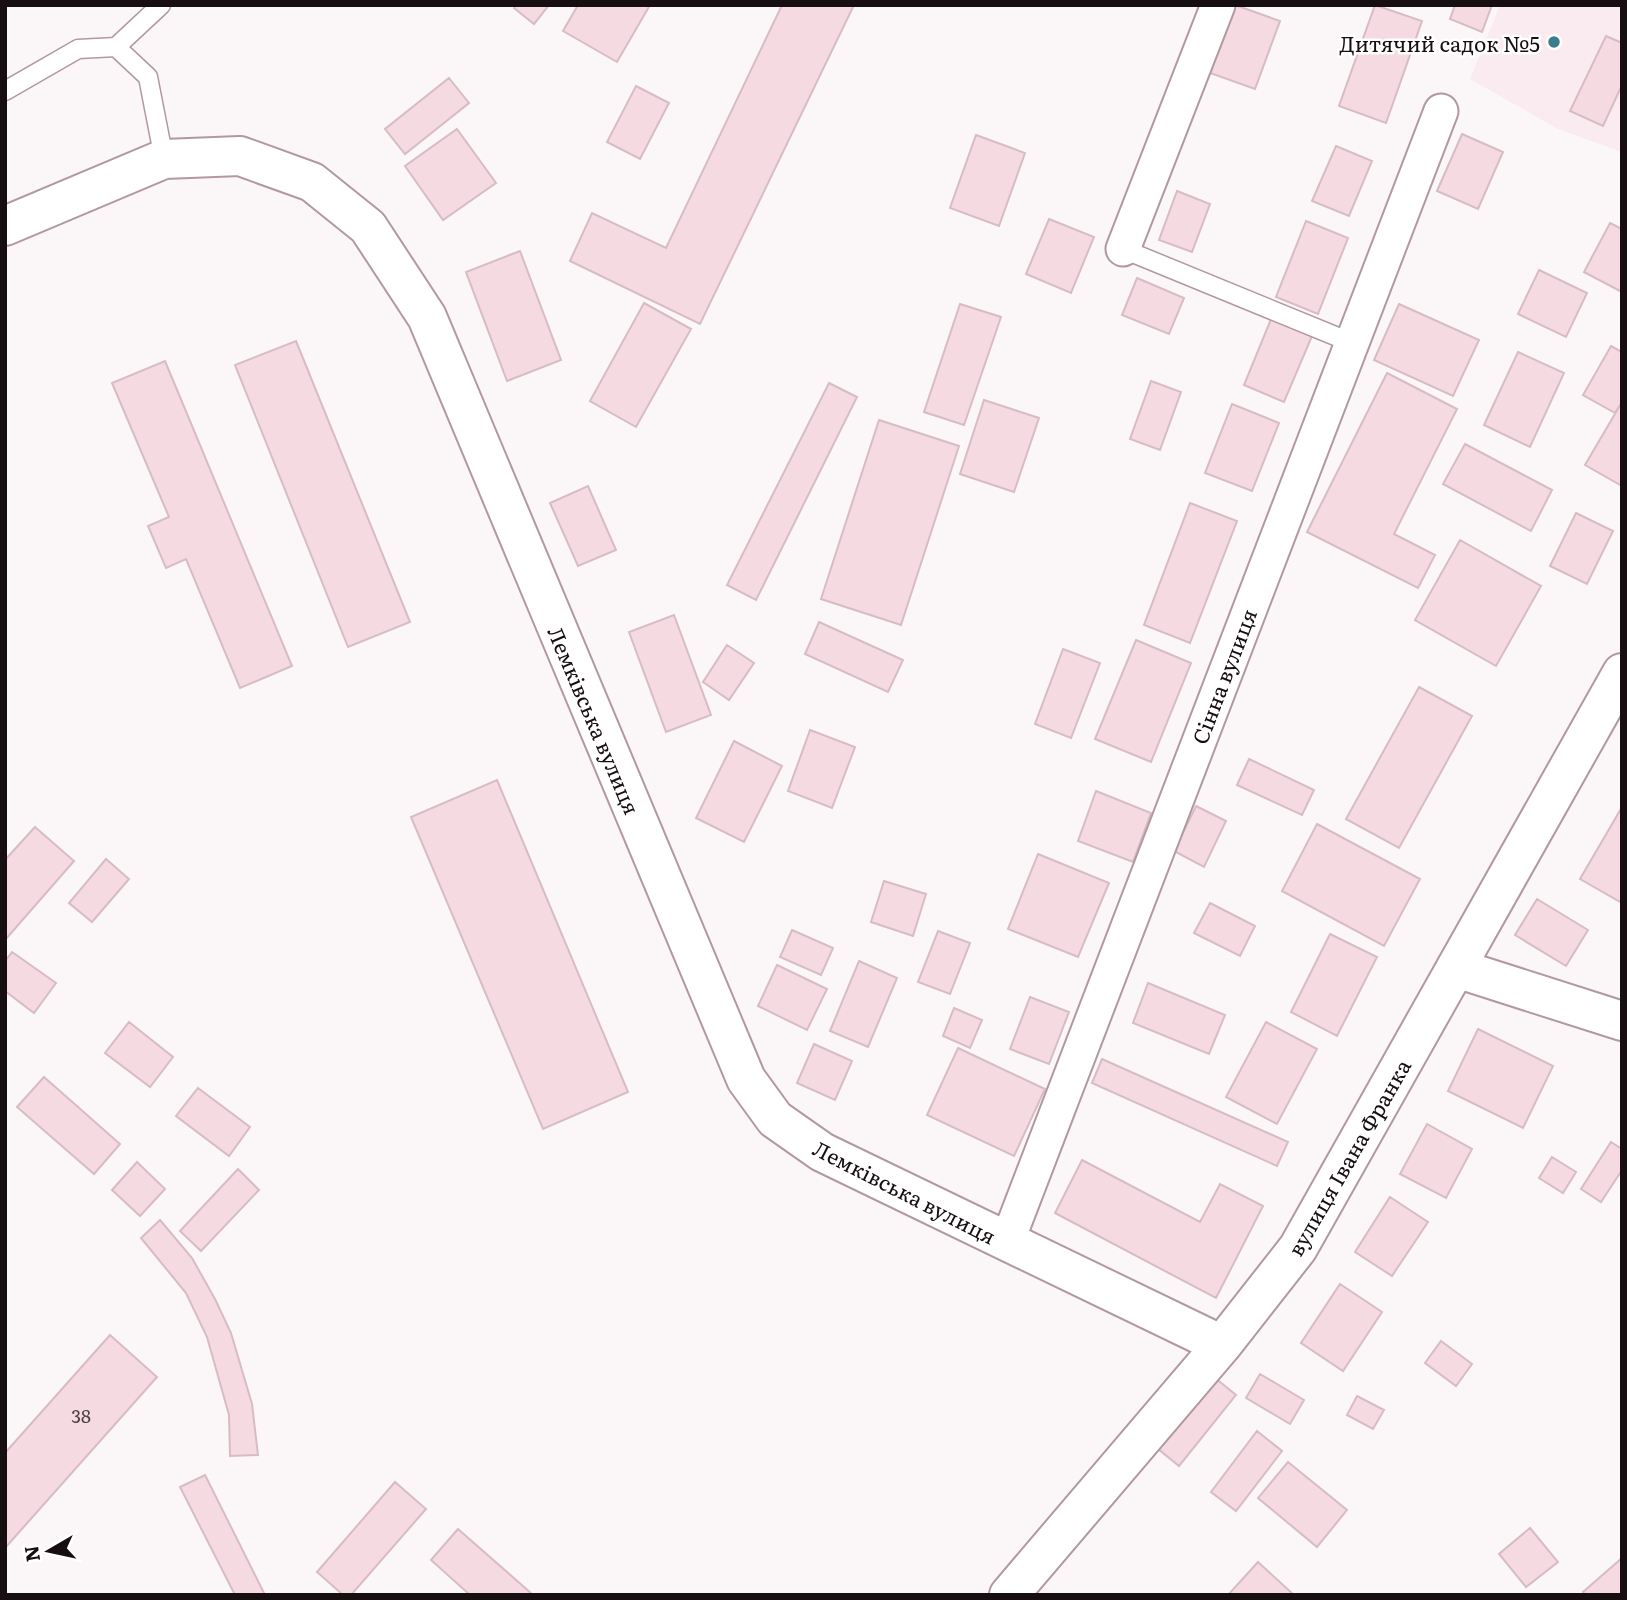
<svg xmlns="http://www.w3.org/2000/svg" width="1627" height="1600" viewBox="0 0 1627 1600" font-family="Literata,serif">
<style>
.built{fill:#faebf0}
.building{fill:#f5dae2;stroke:#d7bcc5;stroke-width:2}
.lines{fill:none;stroke-linecap:round;stroke-linejoin:round}
.service-casing{stroke:#b298a0;stroke-width:21}
.minor-casing{stroke:#b298a0;stroke-width:37}
.tertiary-casing{stroke:#b298a0;stroke-width:42}
.secondary-casing{stroke:#b298a0;stroke-width:42}
.service{stroke:#fff;stroke-width:18}
.minor{stroke:#fff;stroke-width:33}
.tertiary{stroke:#fff;stroke-width:38}
.secondary{stroke:#fff;stroke-width:38}
.poi-dot{fill:#3a7d8d;stroke:#fff;stroke-width:2.5}
.labels{text-anchor:middle;dominant-baseline:central;stroke-width:5;stroke-linejoin:round;paint-order:stroke}
.number-label{font-size:18px;fill:#4e4145}
.poi-label{font-size:21px;fill:#170e11;stroke:#fff;text-anchor:end}
.street-label{font-size:21px;fill:#170e11;stroke:#fff}
</style>
<rect width="100%" height="100%" fill="#fbf6f7"/>
<path class="built" d="M1500 5H1622V152L1558 129 1470 79Z"/>
<path class="building" d="M516 5H549L534 24 514 8Z
M578 5H650L617 62 563 31Z
M782 5H854L700 324 570 261 592 213 666 248Z
M1235 5 1280 21 1255 89 1210 73Z
M1375 5 1422 21 1386 123 1339 106Z
M1455 5H1492L1482 32 1450 19Z
M1606 36 1622 43V85L1603 126 1570 111Z
M449 78 469 103 405 154 385 129Z
M636 86 669 103 640 159 607 142Z
M457 129 496 183 443 220 405 166Z
M1462 134 1503 152 1478 209 1437 191Z
M976 135 1025 153 999 226 950 208Z
M1336 146 1372 161 1349 216 1312 201Z
M1177 191 1210 204 1192 252 1159 240Z
M1049 219 1094 237 1071 293 1026 274Z
M1306 221 1348 238 1318 314 1276 297Z
M1610 223 1622 229V292L1584 272Z
M520 251 561 360 507 381 466 272Z
M1539 270 1587 293 1566 337 1518 314Z
M1137 278 1184 298 1169 334 1122 315Z
M644 303 691 329 636 427 590 401Z
M960 304 1001 317 964 425 924 412Z
M1399 304 1479 340 1453 396 1374 360Z
M1271 319 1312 336 1284 402 1244 385Z
M296 341 410 622 348 647 235 365Z
M1611 346 1622 352V402L1615 413 1583 395Z
M1518 352 1564 373 1530 447 1484 425Z
M165 361 292 666 240 688 186 559 166 568 148 526 169 517 112 383Z
M1387 373 1457 409 1394 534 1435 555 1418 588 1307 532Z
M1151 381 1181 392 1160 450 1130 439Z
M829 383 857 397 756 600 727 585Z
M984 400 1039 418 1014 492 960 474Z
M1622 402V486L1585 465Z
M1232 404 1279 423 1252 491 1205 473Z
M879 420 959 446 901 625 821 599Z
M1465 444 1552 490 1531 531 1443 484Z
M588 486 616 550 578 566 550 503Z
M1190 503 1237 521 1190 643 1144 625Z
M1576 513 1613 531 1587 584 1550 566Z
M1460 540 1541 586 1496 666 1415 620Z
M674 615 711 715 666 732 629 632Z
M819 622 903 660 888 692 805 654Z
M1136 640 1191 663 1151 762 1095 739Z
M727 645 754 663 729 700 703 682Z
M1063 649 1100 663 1071 738 1035 724Z
M1419 687 1472 716 1399 848 1346 819Z
M810 730 855 747 832 808 788 791Z
M734 741 782 766 744 842 696 818Z
M1249 759 1314 790 1302 815 1237 785Z
M497 780 628 1092 543 1129 411 817Z
M1096 791 1151 813 1133 862 1078 841Z
M1196 806 1226 821 1204 867 1174 851Z
M1622 807V903L1580 879Z
M1317 824 1420 879 1384 946 1282 891Z
M35 827 74 861 5 940V860Z
M1038 854 1109 883 1078 957 1008 929Z
M106 859 129 879 92 922 69 903Z
M884 881 926 894 913 936 871 922Z
M1537 899 1588 930 1566 966 1515 935Z
M1210 903 1255 926 1240 956 1194 933Z
M792 930 833 948 821 975 780 957Z
M938 931 970 943 950 994 918 982Z
M1330 934 1377 957 1337 1036 1291 1012Z
M12 952 56 983 34 1013 5 991V961Z
M859 961 897 978 868 1047 830 1031Z
M777 965 827 989 807 1030 758 1006Z
M1148 983 1225 1015 1209 1054 1133 1023Z
M1030 997 1069 1012 1049 1064 1010 1049Z
M954 1008 982 1020 970 1048 943 1036Z
M129 1022 173 1057 150 1087 105 1053Z
M1266 1022 1317 1049 1277 1124 1226 1097Z
M1478 1029 1553 1066 1523 1128 1448 1091Z
M814 1044 852 1061 835 1100 797 1083Z
M958 1048 1045 1089 1014 1156 927 1115Z
M1102 1059 1288 1142 1277 1166 1092 1083Z
M44 1077 120 1144 94 1174 17 1107Z
M198 1088 250 1127 229 1156 176 1116Z
M1427 1124 1472 1149 1446 1198 1400 1174Z
M1611 1142 1622 1149V1170L1601 1202 1581 1189Z
M1552 1157 1576 1172 1563 1193 1539 1178Z
M1082 1160 1200 1222 1220 1184 1263 1206 1216 1298 1055 1213Z
M137 1162 165 1189 140 1216 112 1190Z
M238 1169 259 1190 201 1251 180 1231Z
M1390 1197 1428 1222 1392 1276 1355 1252Z
M160 1220 192 1258 215 1299 231 1333 252 1404 258 1455 230 1456 229 1415 207 1337 186 1293 141 1238Z
M1340 1284 1382 1312 1343 1371 1301 1343Z
M110 1335 157 1377 5 1548V1453Z
M1441 1341 1472 1364 1456 1386 1425 1363Z
M1209 1373 1236 1395 1179 1466 1152 1444Z
M1260 1374 1304 1400 1290 1424 1246 1398Z
M1357 1396 1384 1410 1373 1429 1347 1415Z
M1257 1431 1282 1451 1236 1511 1211 1492Z
M1288 1462 1347 1510 1317 1547 1258 1498Z
M205 1475 265 1595H235L180 1487Z
M395 1482 426 1509 351 1595H343L317 1572Z
M1530 1528 1558 1562 1526 1587 1499 1554Z
M458 1529 532 1594 531 1595H470L431 1560Z
M1622 1558V1595H1585L1583 1592Z
M1258 1562 1294 1595H1228Z"/>
<g class="lines">
<defs>
<path id="service" d="M116 47 161 5
M5 91 78 49 116 47 148 77 164 159
M1123 249 1350 342"/>
<path id="minor" d="M1123 249 1218 5
M1007 1242 1441 111"/>
<path id="tertiary" d="M1456 968 1622 1021"/>
<path id="secondary" d="M5 226 164 159 240 156 312 182 368 227 427 317 746 1079 775 1119 822 1152 1222 1345
M1009 1595 1222 1345 1298 1248 1622 673"/>
</defs>
<use href="#service" class="service-casing"/>
<use href="#minor" class="minor-casing"/>
<use href="#tertiary" class="tertiary-casing"/>
<use href="#secondary" class="secondary-casing"/>
<use href="#service" class="service"/>
<use href="#minor" class="minor"/>
<use href="#tertiary" class="tertiary"/>
<use href="#secondary" class="secondary"/>
</g>
<circle class="poi-dot" cx="1554" cy="42" r="7"/>
<g class="labels">
<g class="number-label">
<text x="81" y="1415">38</text>
</g>
<g class="poi-label">
<text x="1540" y="42">Дитячий садок №5</text>
</g>
<g class="street-label">
<text transform="translate(1223 676) rotate(-69)">Сінна вулиця</text>
<text transform="translate(595 720) rotate(67)">Лемківська вулиця</text>
<text transform="translate(1348 1157) rotate(-60)">вулиця Івана Франка</text>
<text transform="translate(905 1191) rotate(27)">Лемківська вулиця</text>
</g>
</g>
<rect width="1627" height="1600" fill="none" stroke="#170e11" stroke-width="14"/>
<g transform="translate(49 1551) rotate(261)" stroke="#ffffff" stroke-width="5" paint-order="stroke">
<path d="M0-5L12 26L0 18L-12 26Z" fill="#170e11"/>
<text y="-10" font-size="19" font-weight="bold" text-anchor="middle" fill="#170e11">N</text>
</g>
</svg>
